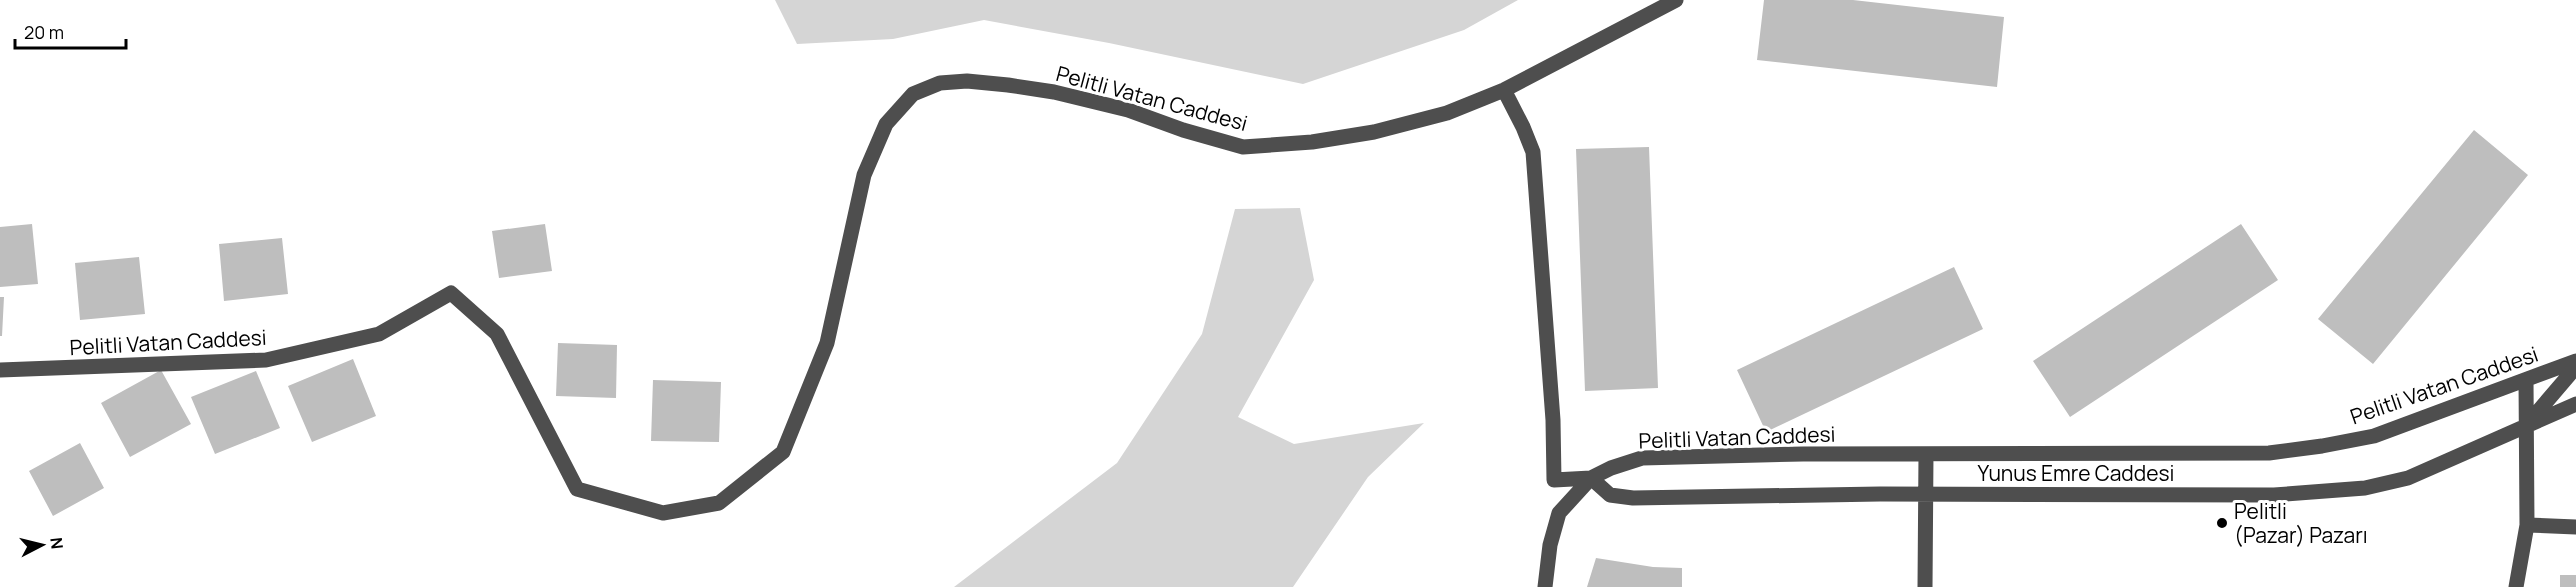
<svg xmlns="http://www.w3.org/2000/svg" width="2576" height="587" viewBox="0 0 2576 587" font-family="Manrope,sans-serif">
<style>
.green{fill:#d5d5d5}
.building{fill:#bebebe}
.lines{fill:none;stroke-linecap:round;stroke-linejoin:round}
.minor{stroke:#4e4e4e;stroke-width:15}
.poi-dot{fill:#000;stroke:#fff;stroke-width:2}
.labels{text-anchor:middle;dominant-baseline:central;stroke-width:6;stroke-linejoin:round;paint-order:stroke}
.street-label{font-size:21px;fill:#000;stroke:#fff}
.poi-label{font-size:21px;fill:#000;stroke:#fff;text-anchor:start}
</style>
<rect width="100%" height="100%" fill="#fff"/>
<path class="green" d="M775 0H1518L1464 30 1303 84 1109 43 984 20 893 39 797 44Z
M1300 208 1314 280 1238 417 1294 444 1424 423 1368 477 1293 587H954L1117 463 1202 334 1235 209Z"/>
<path class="building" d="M1764 0H1853L2004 17 1997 87 1757 60Z
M2474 130 2528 175 2373 364 2318 319Z
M1649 147 1658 388 1585 391 1576 149Z
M32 224 38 284 0 287V227Z
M545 224 552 271 499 278 492 231Z
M2241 224 2278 280 2070 417 2033 361Z
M282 238 288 294 224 301 219 244Z
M139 257 145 314 80 320 75 263Z
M1954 267 1983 329 1766 432 1737 370Z
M0 297H4L2 336H0Z
M558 343 617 345 616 398 556 396Z
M353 359 376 416 312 442 288 386Z
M161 370 191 424 130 457 101 403Z
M256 371 280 428 215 454 191 397Z
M653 380 721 382 719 442 651 441Z
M80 443 104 488 53 516 29 471Z
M1596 558 1653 567 1682 568V587H1587Z
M2560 575H2576V587H2560Z"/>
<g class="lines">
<path class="minor" d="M1504 90 1523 127 1533 152 1553 420 1554 480 1591 478 1611 468 1642 458 1803 454 2269 453 2322 446 2374 436 2576 361
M0 370 266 360 379 334 451 293 497 334 577 489 663 513 719 503 783 452 827 343 864 175 886 124 913 94 940 83 967 81 1008 85 1054 92 1128 110 1183 130 1243 147 1312 142 1374 132 1447 113 1504 90 1676 0
M2526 380 2527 525 2576 527
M2529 422 2576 367
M1591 478 1610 495 1633 498 1880 494 2274 495 2365 488 2408 478 2576 404
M1545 587 1550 545 1559 513 1591 478
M1925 587 1926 454
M2516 587 2527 525"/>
</g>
<circle class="poi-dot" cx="2222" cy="523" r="6"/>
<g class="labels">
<g class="street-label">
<text transform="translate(1152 98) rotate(15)">Pelitli Vatan Caddesi</text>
<text transform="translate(168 342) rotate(-3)">Pelitli Vatan Caddesi</text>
<text transform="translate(2444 385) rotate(-19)">Pelitli Vatan Caddesi</text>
<text transform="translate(1737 437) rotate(-2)">Pelitli Vatan Caddesi</text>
<text x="2076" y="473">Yunus Emre Caddesi</text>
</g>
<g class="poi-label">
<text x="2234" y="511">Pelitli<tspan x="2234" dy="24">(Pazar) Pazarı</tspan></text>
</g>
</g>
<g transform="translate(42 545) rotate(83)" stroke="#ffffff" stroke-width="4.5" paint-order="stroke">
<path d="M0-4.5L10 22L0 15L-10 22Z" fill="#000000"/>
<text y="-9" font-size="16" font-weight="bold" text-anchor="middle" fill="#000000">N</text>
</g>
<path d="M15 39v9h111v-9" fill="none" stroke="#000000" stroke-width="3"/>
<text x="24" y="39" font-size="18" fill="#000000" stroke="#ffffff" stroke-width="4.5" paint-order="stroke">20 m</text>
</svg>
